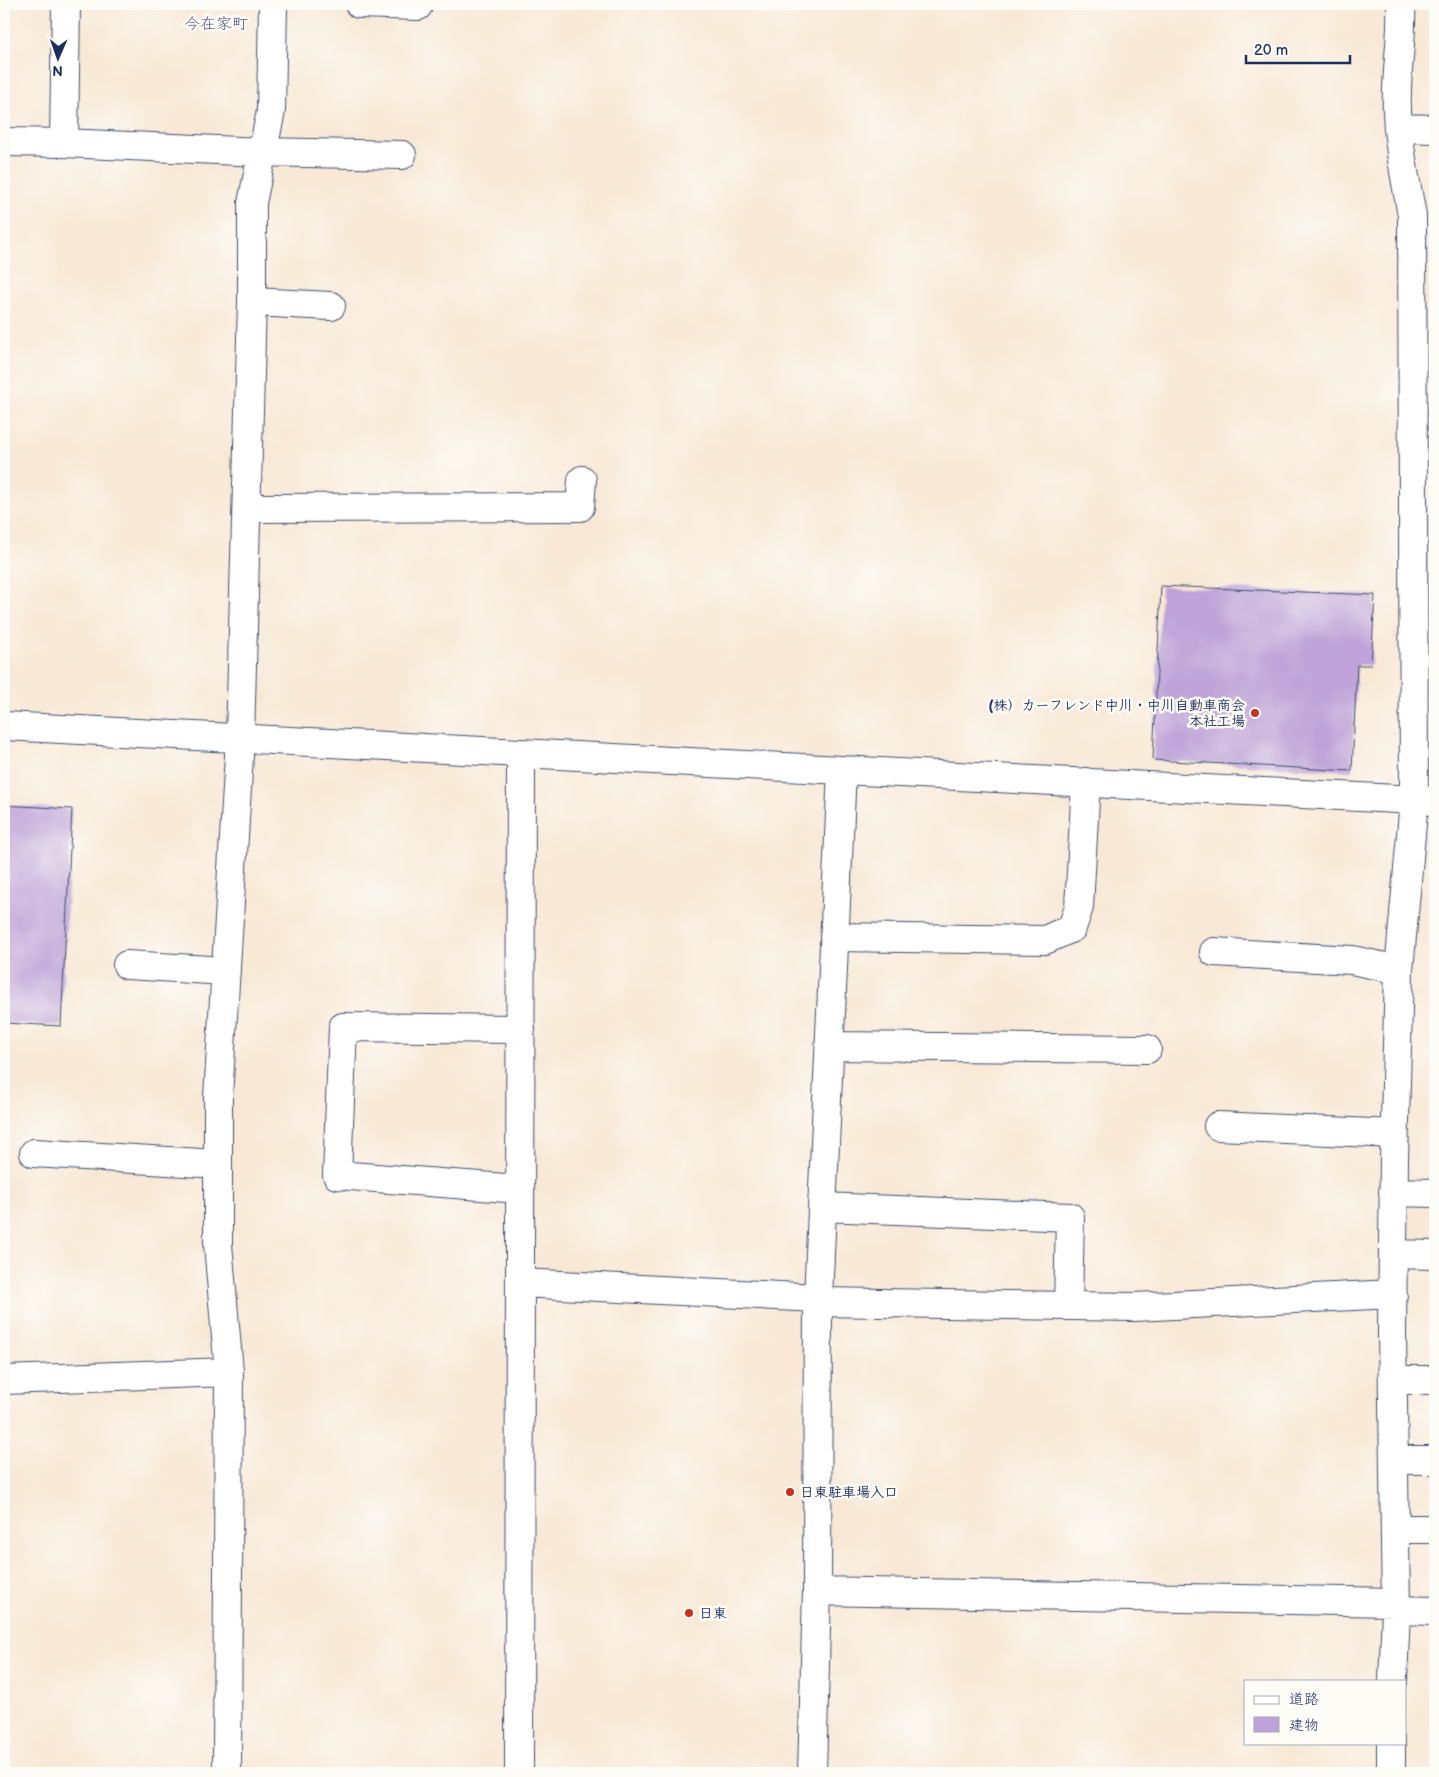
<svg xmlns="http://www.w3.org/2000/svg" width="1439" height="1777" viewBox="0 0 1439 1777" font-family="'Balsamiq Sans','Klee One',sans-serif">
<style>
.building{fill:#bea2d8}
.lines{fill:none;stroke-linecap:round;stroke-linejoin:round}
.minor-casing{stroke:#3c4b70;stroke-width:30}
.minor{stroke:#fff;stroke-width:28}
.poi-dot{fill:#c8321e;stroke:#fdfcf7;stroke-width:2}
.labels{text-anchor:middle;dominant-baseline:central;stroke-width:5;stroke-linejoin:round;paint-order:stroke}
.poi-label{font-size:14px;font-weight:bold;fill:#1b2f5e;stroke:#fdfcf7;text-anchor:start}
.quarter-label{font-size:16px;fill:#545789;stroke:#fdfcf7}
</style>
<rect width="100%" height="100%" fill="#fdfcf7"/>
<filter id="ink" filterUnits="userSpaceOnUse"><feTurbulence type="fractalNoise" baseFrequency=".02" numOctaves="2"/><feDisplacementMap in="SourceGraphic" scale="10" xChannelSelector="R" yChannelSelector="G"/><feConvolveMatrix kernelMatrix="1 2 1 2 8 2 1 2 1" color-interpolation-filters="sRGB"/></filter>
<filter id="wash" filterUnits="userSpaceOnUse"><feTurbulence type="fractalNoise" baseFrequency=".0096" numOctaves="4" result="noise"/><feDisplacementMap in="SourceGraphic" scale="20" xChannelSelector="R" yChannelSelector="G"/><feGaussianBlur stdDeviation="1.12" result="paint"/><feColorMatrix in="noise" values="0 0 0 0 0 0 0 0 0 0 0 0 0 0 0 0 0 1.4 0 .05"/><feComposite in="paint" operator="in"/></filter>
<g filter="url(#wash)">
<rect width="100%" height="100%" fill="#f8e8d5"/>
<g id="blocks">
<path class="building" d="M1161 586 1375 595 1371 665H1357L1352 771 1153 760Z
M4 805 72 809 61 1026 4 1023Z"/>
</g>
</g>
<g filter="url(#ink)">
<use href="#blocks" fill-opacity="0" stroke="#3c4b70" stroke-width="1"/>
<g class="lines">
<defs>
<path id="minor" d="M359 4 418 6
M1398 128 1435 129
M4 142 64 143 261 152 402 155
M64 143 66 4
M252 302 331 306
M247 508 580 507 582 480
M4 726 1435 801
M834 937 1045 940 1072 928 1079 907 1086 782
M1214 952 1352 960 1399 970
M127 965 226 971
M830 1046 1147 1049
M1218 1126 1394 1134
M34 1153 218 1164
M520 1189 337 1175 343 1027 521 1029
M1393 1192 1435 1193
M823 1207 1070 1217 1068 1306
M1393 1254 1435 1255
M520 1283 818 1298
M819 1302 1134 1307 1393 1294
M4 1380 229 1372
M1393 1380H1435
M1394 1460H1435
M1395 1529H1435
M817 1591 1395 1602
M1396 1610 1435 1611
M1393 1681 1396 1610 1392 1332 1394 1159 1399 970 1414 801 1412 216C1406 181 1398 146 1397 110 1395 75 1403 40 1401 4
M227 1773 229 1372 218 1244V1097L240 739 252 302V203L271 111 273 4
M519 1773 521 754
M812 1773 817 1591 818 1298 842 770
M1391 1773V1743"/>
</defs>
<use href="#minor" class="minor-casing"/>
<use href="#minor" class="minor"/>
</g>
</g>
<g class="poi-dot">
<circle cx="1255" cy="713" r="5"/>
<circle cx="790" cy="1492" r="5"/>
<circle cx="689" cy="1613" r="5"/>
</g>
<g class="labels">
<g class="poi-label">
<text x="1245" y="705" text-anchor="end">(株）カーフレンド中川・中川自動車商会<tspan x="1245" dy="16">本社工場</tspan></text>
<text x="800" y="1492">日東駐車場入口</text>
<text x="699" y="1613">日東</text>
</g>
<g class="quarter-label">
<text x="216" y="24">今在家町</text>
</g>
</g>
<rect width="1439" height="1777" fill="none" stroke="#fdfcf7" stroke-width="20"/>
<rect x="1244" y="1680" width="162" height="65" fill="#fdfcf7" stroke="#a3aaba"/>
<rect x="1254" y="1696" width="25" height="8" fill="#ffffff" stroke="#a3aaba"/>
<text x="1289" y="1704" font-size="15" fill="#1b2f5e">道路</text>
<rect x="1254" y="1717" width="25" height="15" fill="#bea2d8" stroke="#a3aaba"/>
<text x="1289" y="1730" font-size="15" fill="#1b2f5e">建物</text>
<g transform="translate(58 58) rotate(182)" stroke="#fdfcf7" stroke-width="4" paint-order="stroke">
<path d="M0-4L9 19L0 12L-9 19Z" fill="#1b2f5e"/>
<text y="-8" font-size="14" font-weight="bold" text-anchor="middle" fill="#1b2f5e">N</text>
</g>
<path d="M1246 55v8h104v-8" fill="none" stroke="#1b2f5e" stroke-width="2.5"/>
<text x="1254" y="55" font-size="15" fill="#1b2f5e" stroke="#fdfcf7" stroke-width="4" paint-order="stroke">20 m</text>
</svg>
